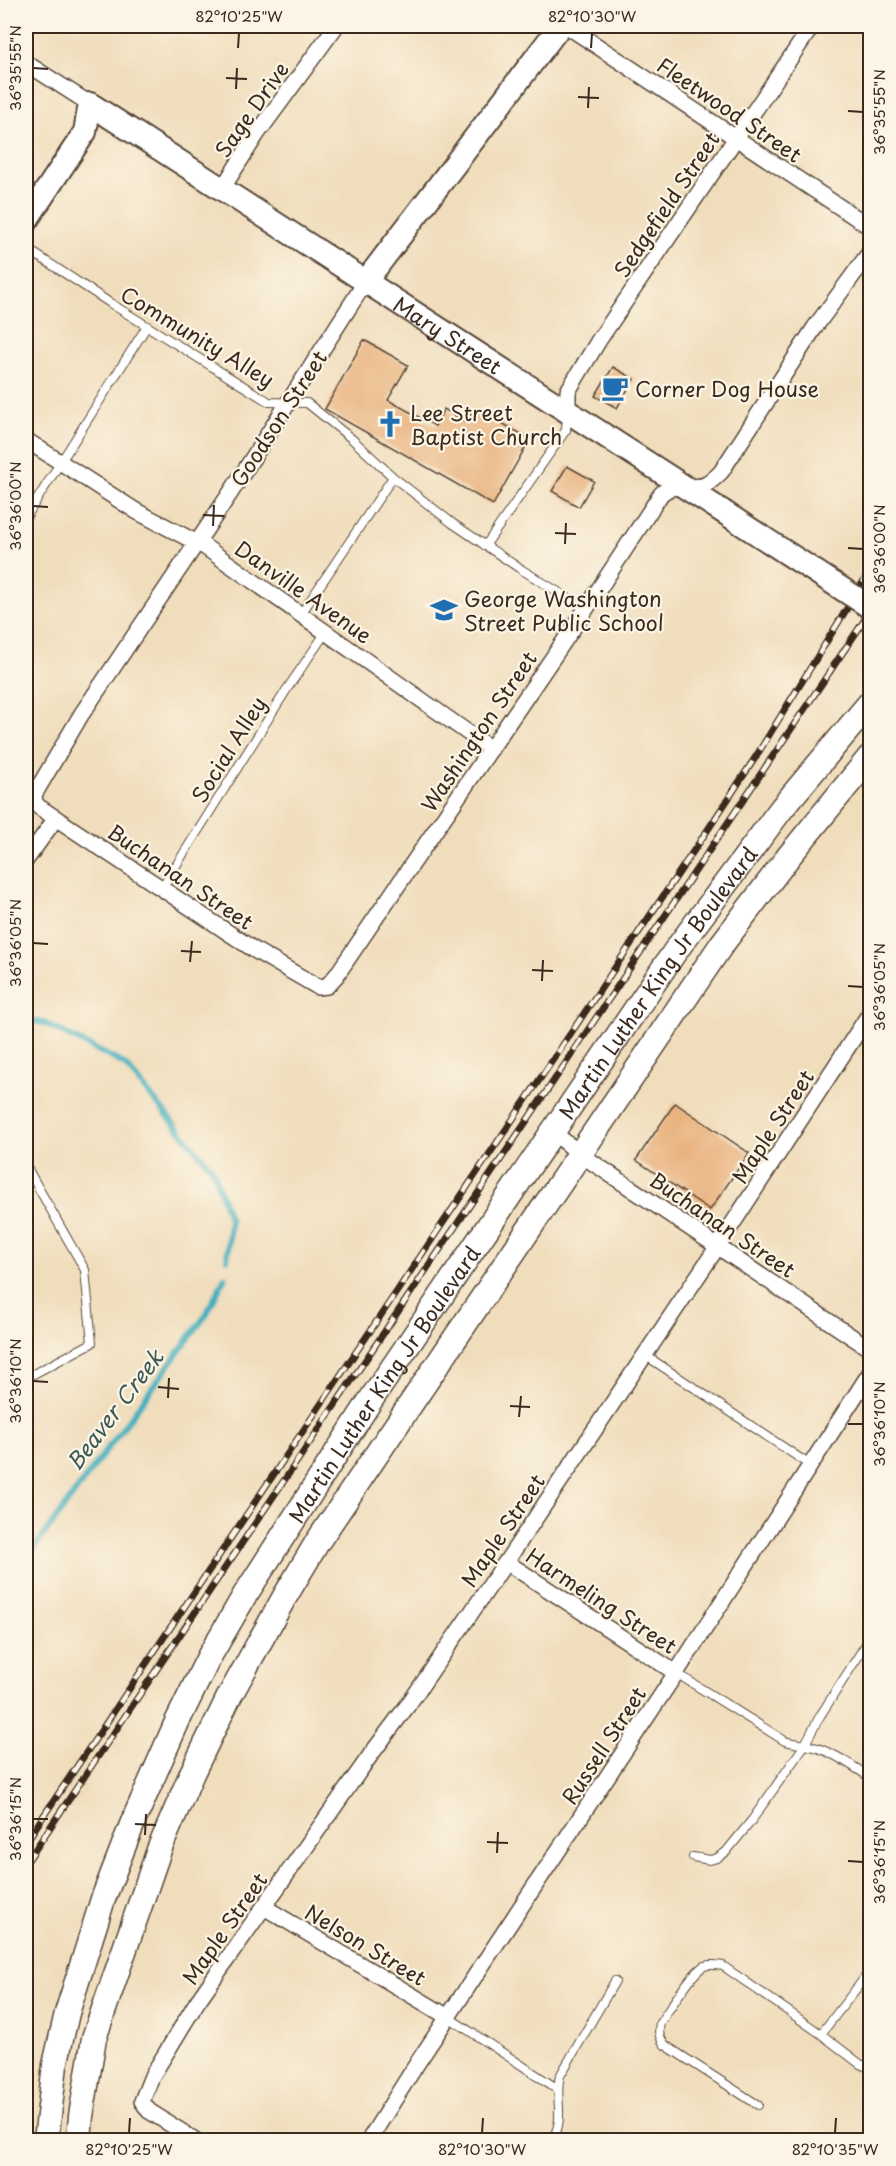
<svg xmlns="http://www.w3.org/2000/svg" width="896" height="2166" viewBox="0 0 896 2166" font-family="'Playpen Sans',sans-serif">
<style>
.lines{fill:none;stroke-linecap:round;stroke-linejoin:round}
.stream{stroke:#41afbd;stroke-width:6}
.building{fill:#e9b37f}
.lane-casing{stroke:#564536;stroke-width:10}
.street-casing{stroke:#564536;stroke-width:18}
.secondary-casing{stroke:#564536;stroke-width:26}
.primary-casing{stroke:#564536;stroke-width:27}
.lane{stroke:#fff;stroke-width:8}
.street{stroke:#fff;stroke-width:15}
.secondary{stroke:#fff;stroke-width:22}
.primary{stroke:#fff;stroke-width:24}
.rail-casing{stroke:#3b2a1e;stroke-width:7}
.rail{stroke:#fcf5e5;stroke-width:4.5;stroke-dasharray:14;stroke-linecap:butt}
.secondary-bridge-casing{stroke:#564536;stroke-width:26;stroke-linecap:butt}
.secondary-bridge{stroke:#fff;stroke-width:22}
.ticks{fill:none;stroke:#3b2a1e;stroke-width:2}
.labels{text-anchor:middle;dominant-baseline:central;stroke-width:4.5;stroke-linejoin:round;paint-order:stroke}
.street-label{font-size:21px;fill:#3b2a1e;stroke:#fcf5e5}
.poi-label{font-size:21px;fill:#3b2a1e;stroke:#fcf5e5;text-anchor:start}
.water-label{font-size:22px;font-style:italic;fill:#3d5956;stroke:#fcf5e5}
.neatline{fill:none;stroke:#3b2a1e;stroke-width:2}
.ticks-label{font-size:15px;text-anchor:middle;fill:#3b2a1e}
</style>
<rect width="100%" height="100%" fill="#fcf5e5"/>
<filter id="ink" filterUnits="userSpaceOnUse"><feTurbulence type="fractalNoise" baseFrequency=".0167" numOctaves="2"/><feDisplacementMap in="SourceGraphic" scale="12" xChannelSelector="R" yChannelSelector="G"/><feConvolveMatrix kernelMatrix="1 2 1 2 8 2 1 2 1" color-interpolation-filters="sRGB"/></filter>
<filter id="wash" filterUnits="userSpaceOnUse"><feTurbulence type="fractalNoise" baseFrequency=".008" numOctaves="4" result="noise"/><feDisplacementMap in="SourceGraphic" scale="24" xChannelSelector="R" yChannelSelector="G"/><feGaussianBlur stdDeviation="1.35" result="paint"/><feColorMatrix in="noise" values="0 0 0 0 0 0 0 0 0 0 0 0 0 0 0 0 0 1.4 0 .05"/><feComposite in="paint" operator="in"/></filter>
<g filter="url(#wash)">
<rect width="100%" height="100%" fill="#f0ddbc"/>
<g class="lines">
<path class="stream" d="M26 1020 44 1023 124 1064 213 1170 230 1221 227 1259
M26 1559 206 1315 225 1277"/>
</g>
<g id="blocks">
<path class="building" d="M364 340 408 365 388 400 435 426 444 409 466 422 475 408 530 439 493 505 325 409Z
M613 367 634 379 617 408 595 396Z
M567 466 594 481 579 507 552 491Z
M675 1103 749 1153 710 1210 636 1160Z"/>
</g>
</g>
<g filter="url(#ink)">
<use href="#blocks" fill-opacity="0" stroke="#564536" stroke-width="1.5"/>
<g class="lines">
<defs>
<path id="lane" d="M26 248 110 303 269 402 307 403 352 439 393 477 452 523 519 568 586 609
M26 517 147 326
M485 546 566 430 567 415
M301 614 393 477
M162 888 287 689 326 632
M26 1166 85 1270 92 1343 26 1378
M645 1355 810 1465
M676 1673 785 1741C795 1744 805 1744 814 1747 835 1753 852 1766 870 1777
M693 1857 710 1860 717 1858 726 1852 752 1820 804 1746 820 1716 870 1638
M448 2017 558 2089
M821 2034 870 1971
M758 2105 665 2045C659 2037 658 2032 660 2023 669 2010 692 1972 704 1966 711 1964 717 1965 723 1966L821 2034 860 2064 870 2068
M552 2140C566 2118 554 2099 560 2076L615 1981"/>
<path id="street" d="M567 26 870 227
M26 63 90 104
M222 189 257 134 336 26
M366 281 231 492 81 715 34 795 35 803 39 807 256 951 318 987 327 986 336 976 586 609 661 494C673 482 691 490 705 485 711 482 716 477 721 472L815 327 870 252
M568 411V391L599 340 812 26
M26 440 136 511 205 547 491 749
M26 860 56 818
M553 1132 580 1154 870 1349
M506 1562 676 1673
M264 1907 448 2017
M195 2140 149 2111 142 2101 152 2076 197 2002 372 1753 408 1705 506 1562 718 1246 870 1013
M369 2140 418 2062 676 1673 870 1373"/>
<g id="secondary">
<path id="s1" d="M26 221 85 132 90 104 722 511"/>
<path d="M366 281 560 26"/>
</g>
<g id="primary">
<path id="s2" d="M46 2140 55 2065 67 2013 103 1899 133 1822 177 1722 209 1657 245 1595 370 1401 676 950 782 808 870 703"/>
<path d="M79 2140 81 2116 94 2038 159 1850 192 1773 229 1697 284 1598 318 1541 722 944 789 856 870 757"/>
</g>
</defs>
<use href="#lane" class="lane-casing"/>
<use href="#street" class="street-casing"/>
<use href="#secondary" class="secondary-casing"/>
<use href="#primary" class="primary-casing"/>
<use href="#lane" class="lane"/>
<use href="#street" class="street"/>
<use href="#secondary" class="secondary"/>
<use href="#primary" class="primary"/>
<defs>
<path id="rail" d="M26 1842 709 828 755 758 870 571
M26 1863 870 612"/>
</defs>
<use href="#rail" class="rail-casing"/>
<use href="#rail" class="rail"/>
<defs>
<path id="secondary-bridge" d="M722 511 870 607"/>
</defs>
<use href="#secondary-bridge" class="secondary-bridge-casing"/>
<use href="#secondary-bridge" class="secondary-bridge"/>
</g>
</g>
<path class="ticks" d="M238 48 239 33M591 48 592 33M33 68 48 69M226 78 247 79M236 89 237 68M578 97 599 98M588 108 589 87M848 111 863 112M33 506 48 507M203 515 224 516M213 526 214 505M555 533 576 534M565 544 566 523M848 548 863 549M33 943 48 944M181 951 201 952M190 962 192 941M532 970 553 971M542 981 543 960M848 986 863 987M33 1381 48 1382M158 1387 179 1389M168 1398 169 1378M510 1406 530 1407M519 1417 521 1396M848 1424H863M33 1819H48M135 1824 156 1825M145 1835 146 1814M487 1842 508 1843M497 1853 498 1832M848 1861 863 1862M129 2133 130 2118M482 2133 483 2118M835 2133 836 2118"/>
<defs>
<symbol id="cafe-bare" viewBox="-9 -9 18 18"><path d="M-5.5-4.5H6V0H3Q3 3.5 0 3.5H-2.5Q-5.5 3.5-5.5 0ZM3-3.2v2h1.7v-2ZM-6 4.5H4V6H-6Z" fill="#1f6fb2" stroke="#fcf5e5" stroke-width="2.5" paint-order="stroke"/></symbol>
<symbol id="church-bare" viewBox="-9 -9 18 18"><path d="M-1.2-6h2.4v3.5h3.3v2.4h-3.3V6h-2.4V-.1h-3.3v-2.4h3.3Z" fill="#1f6fb2" stroke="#fcf5e5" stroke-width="2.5" paint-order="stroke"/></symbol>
<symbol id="school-bare" viewBox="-9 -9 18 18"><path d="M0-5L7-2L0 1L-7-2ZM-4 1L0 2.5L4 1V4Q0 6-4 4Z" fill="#1f6fb2" stroke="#fcf5e5" stroke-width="2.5" paint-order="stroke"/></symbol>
</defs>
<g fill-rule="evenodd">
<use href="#cafe-bare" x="596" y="369" width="38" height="38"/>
<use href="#church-bare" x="371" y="405" width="38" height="38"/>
<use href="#school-bare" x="425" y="591" width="38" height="38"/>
</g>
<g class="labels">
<g class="street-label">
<text transform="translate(251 109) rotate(-55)">Sage Drive</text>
<text transform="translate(730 109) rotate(34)">Fleetwood Street</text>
<text transform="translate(666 204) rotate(-56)">Sedgefield Street</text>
<text stroke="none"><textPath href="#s1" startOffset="561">Mary Street</textPath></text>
<text transform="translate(198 336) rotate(31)">Community Alley</text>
<text transform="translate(278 418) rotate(-57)">Goodson Street</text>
<text transform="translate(304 591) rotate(35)">Danville Avenue</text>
<text transform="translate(478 731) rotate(-56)">Washington Street</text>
<text transform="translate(228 749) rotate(-58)">Social Alley</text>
<text transform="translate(181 876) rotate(34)">Buchanan Street</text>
<text stroke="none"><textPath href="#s2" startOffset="1323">Martin Luther King Jr Boulevard</textPath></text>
<text transform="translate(772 1126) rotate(-57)">Maple Street</text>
<text transform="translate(723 1224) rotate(34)">Buchanan Street</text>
<text stroke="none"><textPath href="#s2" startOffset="837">Martin Luther King Jr Boulevard</textPath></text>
<text transform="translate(502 1530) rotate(-56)">Maple Street</text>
<text transform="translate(602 1600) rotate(33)">Harmeling Street</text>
<text transform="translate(603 1745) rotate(-57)">Russell Street</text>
<text transform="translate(224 1928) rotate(-55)">Maple Street</text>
<text transform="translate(366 1944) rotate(31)">Nelson Street</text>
</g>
<g class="poi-label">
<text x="635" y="388">Corner Dog House</text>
<text x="410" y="412">Lee Street<tspan x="410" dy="24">Baptist Church</tspan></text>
<text x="464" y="598">George Washington<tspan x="464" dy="24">Street Public School</tspan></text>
</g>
<g class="water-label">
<text transform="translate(114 1409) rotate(-53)">Beaver Creek</text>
</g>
</g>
<rect width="896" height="2166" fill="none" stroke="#fcf5e5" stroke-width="66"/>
<rect x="33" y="33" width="830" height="2100" class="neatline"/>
<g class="ticks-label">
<text x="239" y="22">82°10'25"W</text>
<text x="592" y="22">82°10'30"W</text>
<text transform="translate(16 68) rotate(-90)" y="5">36°35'55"N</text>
<text transform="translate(880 112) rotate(-90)" y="5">36°35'55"N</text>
<text transform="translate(16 506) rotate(-90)" y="5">36°36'00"N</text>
<text transform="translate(880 549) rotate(-90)" y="5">36°36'00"N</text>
<text transform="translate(16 943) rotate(-90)" y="5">36°36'05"N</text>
<text transform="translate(880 987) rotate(-90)" y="5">36°36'05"N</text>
<text transform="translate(16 1381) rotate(-90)" y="5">36°36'10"N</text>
<text transform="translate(880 1424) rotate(-90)" y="5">36°36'10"N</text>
<text transform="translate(16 1819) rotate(-90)" y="5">36°36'15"N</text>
<text transform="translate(880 1862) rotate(-90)" y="5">36°36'15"N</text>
<text x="129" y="2155">82°10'25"W</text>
<text x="482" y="2155">82°10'30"W</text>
<text x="835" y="2155">82°10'35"W</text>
</g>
</svg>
